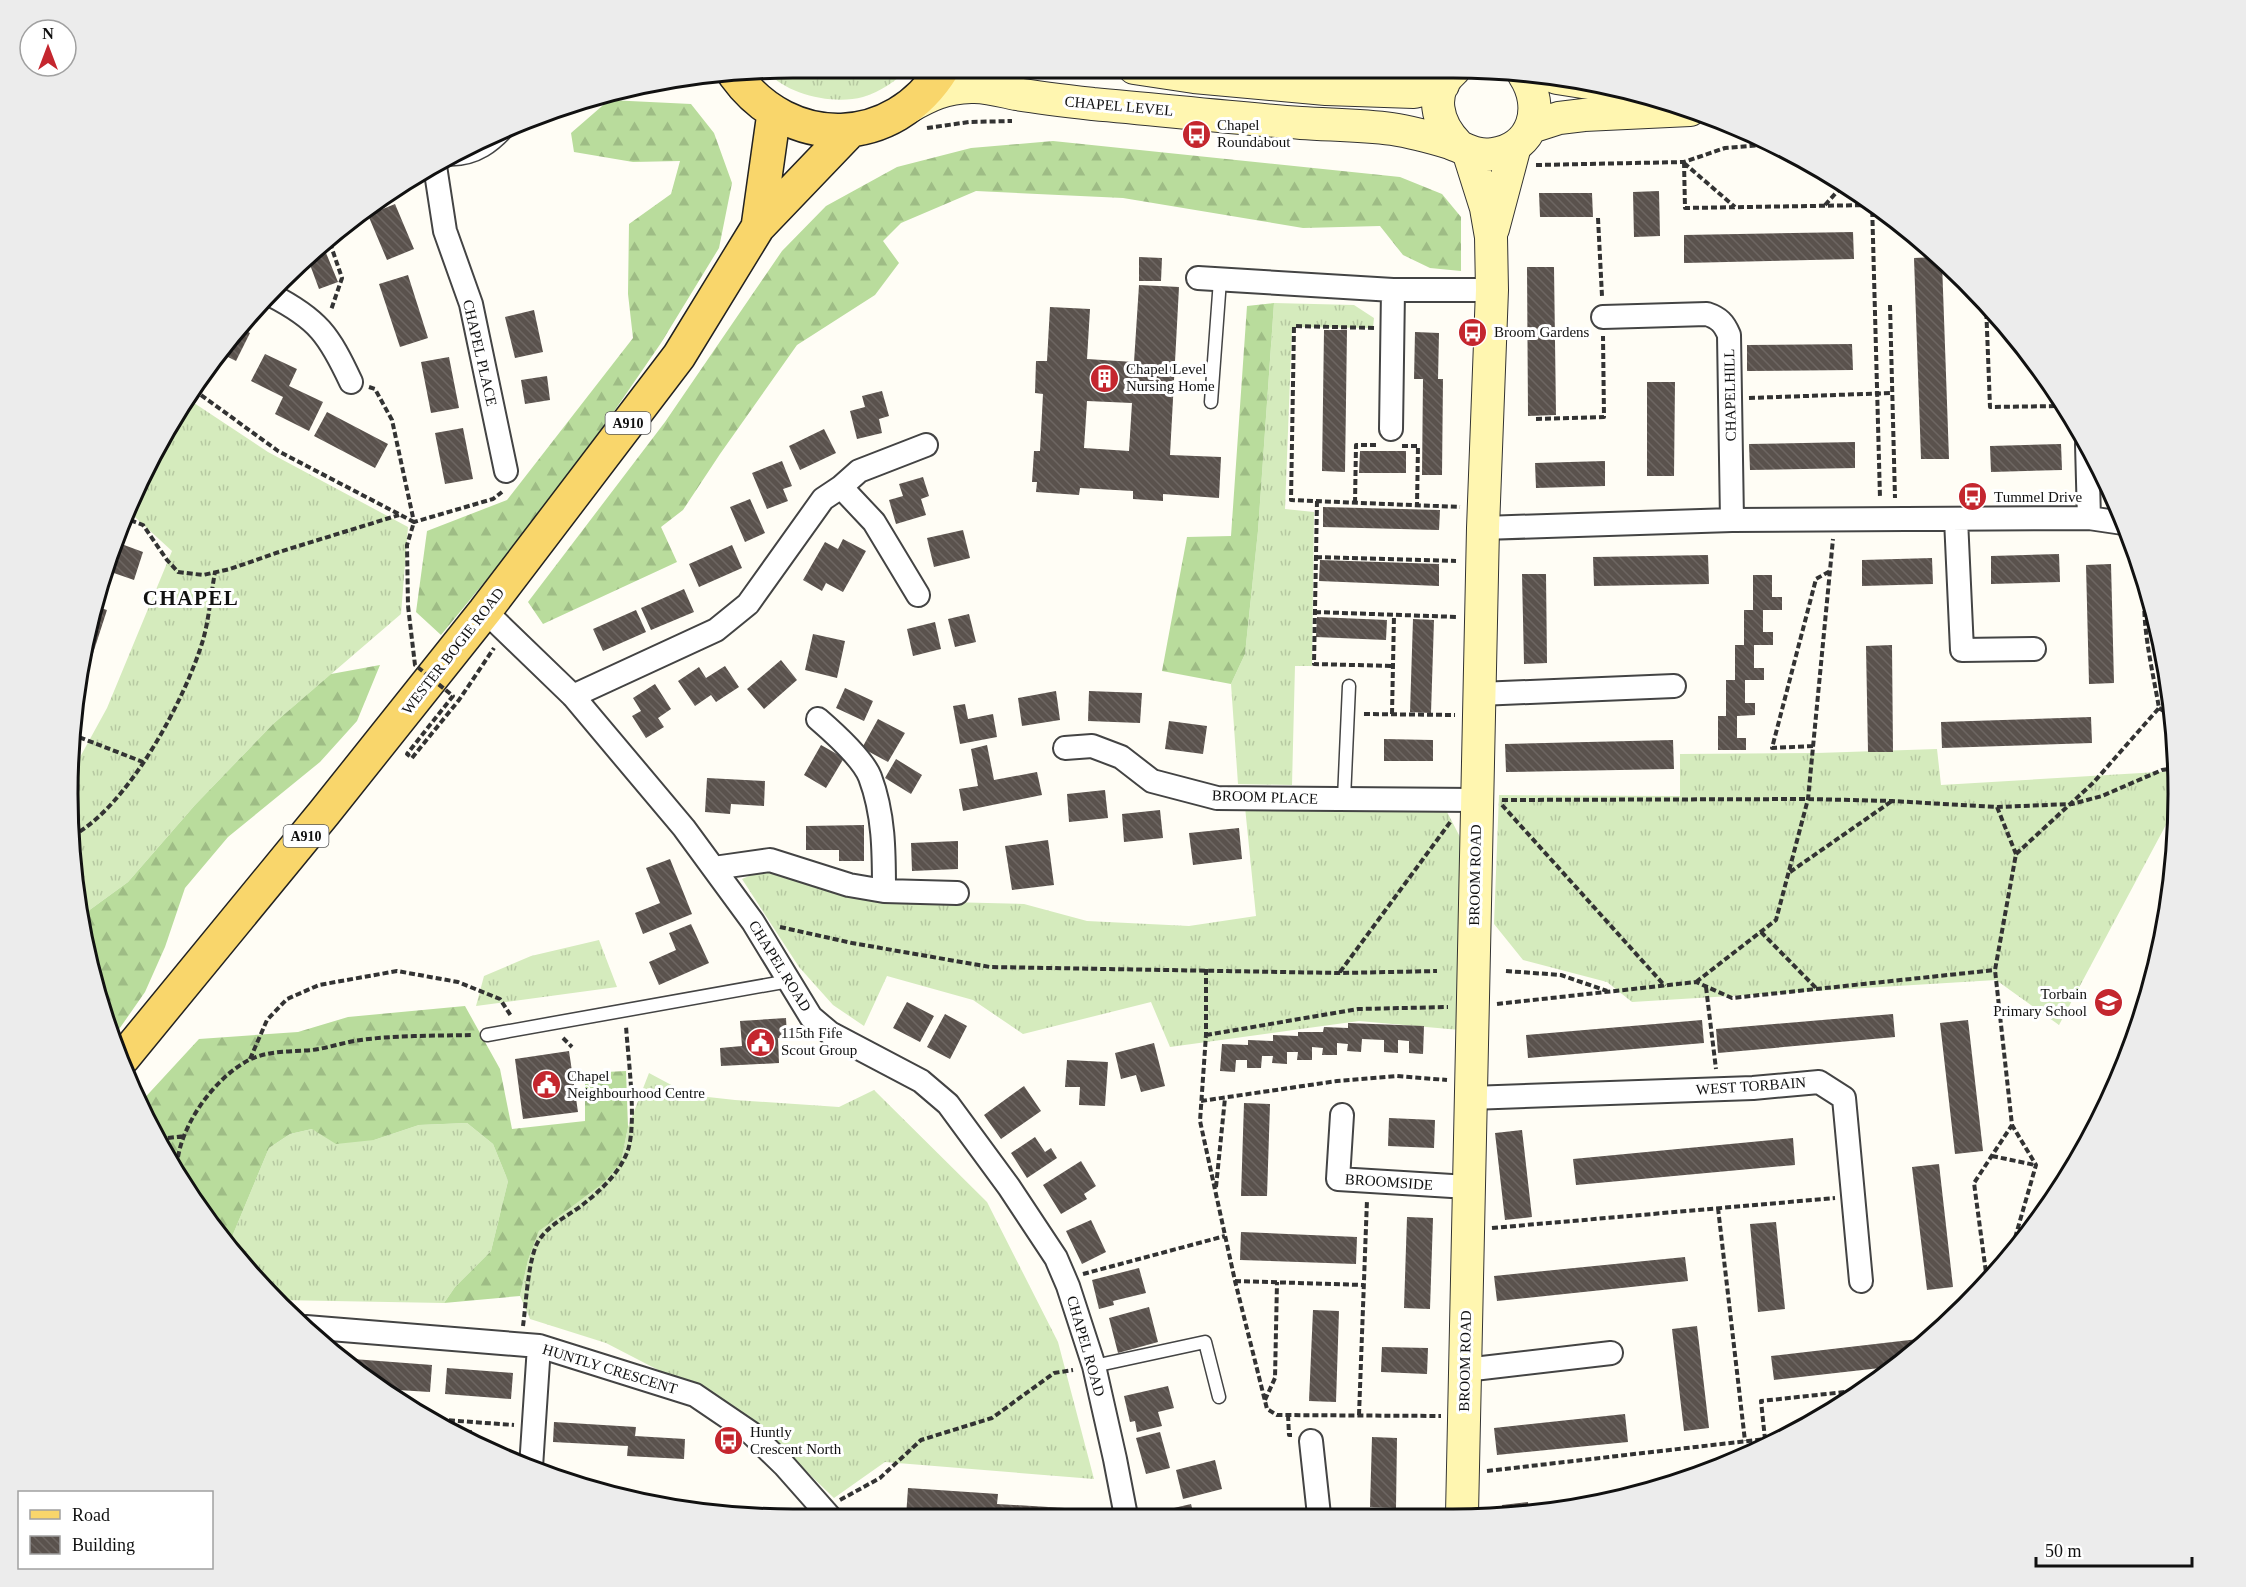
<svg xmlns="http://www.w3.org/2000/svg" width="2246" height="1587" viewBox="0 0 2246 1587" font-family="'Times New Roman',serif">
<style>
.grass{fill:url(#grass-tufts)}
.forest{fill:url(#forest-firs)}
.building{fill:url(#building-back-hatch);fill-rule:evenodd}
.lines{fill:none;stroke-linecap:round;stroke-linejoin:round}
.lane-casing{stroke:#444;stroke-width:15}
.street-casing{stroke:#444;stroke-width:26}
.secondary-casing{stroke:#333;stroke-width:34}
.primary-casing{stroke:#222;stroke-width:36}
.path{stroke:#333;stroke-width:4;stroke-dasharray:6 3;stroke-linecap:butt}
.lane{stroke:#fff;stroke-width:12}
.street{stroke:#fff;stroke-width:22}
.secondary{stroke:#fff6b0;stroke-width:32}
.primary{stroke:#f9d66b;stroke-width:33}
.path-bridge{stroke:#333;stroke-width:4;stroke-dasharray:6 3;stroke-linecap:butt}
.labels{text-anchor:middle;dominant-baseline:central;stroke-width:6;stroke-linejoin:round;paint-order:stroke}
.shield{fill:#fff;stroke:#585858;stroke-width:1.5}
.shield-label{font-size:14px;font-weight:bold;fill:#111}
.street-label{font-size:15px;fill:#111;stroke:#fff}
.poi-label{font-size:15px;fill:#111;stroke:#fff;text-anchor:start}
.district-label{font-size:21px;font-weight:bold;letter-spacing:1.5px;fill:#111;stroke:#fff}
.rim{fill:none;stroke:#111;stroke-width:3}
</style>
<defs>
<pattern id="grass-tufts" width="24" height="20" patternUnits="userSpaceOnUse" patternTransform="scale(1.5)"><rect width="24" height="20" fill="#d5ebbd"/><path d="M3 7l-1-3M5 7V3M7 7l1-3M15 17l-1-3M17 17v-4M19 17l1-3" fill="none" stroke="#b6c8a1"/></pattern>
<pattern id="forest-firs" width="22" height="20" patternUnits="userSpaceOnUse" patternTransform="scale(1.5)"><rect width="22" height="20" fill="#b9dc9c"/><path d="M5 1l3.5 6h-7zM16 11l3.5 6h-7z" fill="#9ebc85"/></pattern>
<pattern id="building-back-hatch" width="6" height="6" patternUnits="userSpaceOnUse" patternTransform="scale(1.5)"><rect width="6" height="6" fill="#5a524d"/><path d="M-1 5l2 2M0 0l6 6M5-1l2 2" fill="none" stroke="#6d6662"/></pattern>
</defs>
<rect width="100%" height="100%" fill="#fffdf5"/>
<path class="grass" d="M794 68H910C896 80 881 92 863 97 834 105 786 95 767 71Z
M1274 303 1354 305 1374 318 1373 328 1292 327 1285 509 1314 512 1312 666H1295L1292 785 1238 784 1231 684 1245 654 1258 531Z
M188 399 268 452 408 527 401 614 273 724 195 805 128 882 80 917 68 794V779L107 708 172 551 126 509 165 430Z
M1937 749 1941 785 2175 771 2176 806 2059 1025 1996 980 1632 1002 1607 982 1523 960 1494 924 1499 795 1680 796V754L1817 753Z
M1245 807 1446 810 1460 837V1030L1359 1021 1170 1047 1151 1002 1023 1034 973 1000 887 976 864 1026 833 1005 799 967 742 879 754 874 773 870 946 902 1024 904 1087 921 1189 926 1256 916Z
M599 940 617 987 476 1006 484 976 531 956Z
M649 1073 690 1095 735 1100 839 1107 874 1090 987 1202 1058 1342 1094 1479 885 1462 834 1498 751 1418 606 1343 530 1319 520 1296 528 1260 539 1231 621 1162 628 1127Z
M467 1123 493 1144 508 1181 491 1251 455 1287 444 1303 277 1300 248 1272 229 1244 269 1148 290 1134 312 1129 374 1140 419 1125Z"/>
<path class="forest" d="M609 100 691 104 714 133 732 183 719 248 661 343 560 490 441 635 416 612 427 531 507 500 633 338 628 294 629 224 671 194 680 161 633 162 574 152 571 133Z
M1053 141 1400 177 1442 194 1461 217V271L1430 268 1403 255 1380 226 1303 228 1123 198 976 191 901 223 883 241 899 263 875 295 797 345 720 454 683 510 661 527 677 562 543 624 528 602 665 422 782 251 826 206 897 167 971 148Z
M1274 303 1258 531 1245 654 1231 684 1162 671 1187 537 1231 536 1247 306Z
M380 665 357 721 320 762 228 837 185 888 165 947 145 992 115 1035 81 935 80 917 128 882 195 805 273 724 331 674Z
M465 1006 500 1069 512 1129 585 1121V1073L626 1071 628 1127 621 1162 602 1184 539 1231 528 1260 520 1296 444 1303 455 1287 491 1251 508 1181 493 1144 467 1123 419 1125 374 1140 336 1144 312 1129 290 1134 269 1148 229 1244 143 1115 139 1104 199 1039 298 1032 348 1017Z"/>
<path class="building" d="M1659 191 1660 236 1634 237 1633 192Z
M1539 193H1592L1593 217H1540Z
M395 204 414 249 387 260 368 215Z
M1853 232 1854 259 1684 263V235Z
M324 248 338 282 319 289 309 262Z
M1139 257 1162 258 1161 281H1139Z
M1937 257 1942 262 1949 459H1921L1914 258Z
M1527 267H1554L1556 415 1528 416Z
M408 275 428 338 400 347 379 284Z
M1139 285 1179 287 1170 455 1221 457 1219 498 1163 494V501L1133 499V491L1080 488 1079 495 1036 492 1037 482H1032L1034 451H1040L1043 394 1035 393 1036 361H1047L1050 307 1090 309 1087 359 1134 362ZM1087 401 1132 403 1129 451 1084 448Z
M534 310 543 352 515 358 505 317Z
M239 327 250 333 236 361 220 353Z
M1324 330H1347L1345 472 1322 471Z
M1415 332 1439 333 1438 379H1443L1442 475H1422L1423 379H1414Z
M1852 344 1853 370 1747 371V345Z
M265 354 297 369 289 386 323 402 309 431 275 414 283 397 251 381Z
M449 357 459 408 431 413 421 362Z
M547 376 550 400 525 404 521 380Z
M1647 382H1675L1674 476H1647Z
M882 391 889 416 879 419 882 433 857 439 850 411 865 407 862 396Z
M327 412 388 444 375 468 314 436Z
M463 428 473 479 445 484 435 433Z
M824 429 836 453 800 470 789 446Z
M1855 442V468L1750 470 1749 444Z
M2061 444 2062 470 1991 472 1990 446Z
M1360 451H1406V473H1359Z
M782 461 792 486 783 489 788 501 767 509 752 473Z
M1605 461V486L1536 488 1535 463Z
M923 477 929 496 921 499 926 515 896 524 889 500 903 496 899 484Z
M750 499 765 533 745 542 730 507Z
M1323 507 1440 510 1439 530 1323 527Z
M963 530 970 558 934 567 927 538Z
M843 539 866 551 843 592 826 583 822 591 803 580 825 542 838 549Z
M116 542 143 552 134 580 108 571Z
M732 545 742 568 699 587 689 564Z
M2059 554 2060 582 1991 584V556Z
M1708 555 1709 584 1594 586 1593 557Z
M1932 558 1933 584 1862 586V560Z
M1320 560 1439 564V586L1319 581Z
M2111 564 2114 683 2089 684 2086 565Z
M1522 574H1546L1547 663 1524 664Z
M1753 575H1772V597H1782V610H1763V632H1773V645H1754V668H1764V680H1745V703H1755V715L1737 716V738H1746V750H1718V716H1726V680H1735V645H1744V610H1753Z
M684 589 694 612 651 630 641 608Z
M98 607 107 610 76 706 73 705 74 699Z
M636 610 646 632 603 651 593 629Z
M969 614 976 642 955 647 948 619Z
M1317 617 1387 620 1386 640 1316 637Z
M1413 619 1434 620 1431 713 1410 712Z
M935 622 941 649 913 656 907 629Z
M813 634 845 641 837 678 805 670Z
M1892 645 1893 752H1868L1866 646Z
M781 660 797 680 764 709 747 689Z
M725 666 739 687 716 702 711 695 695 706 678 681 699 667 706 678Z
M655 684 671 709 658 718 664 727 646 738 632 716 641 711 633 698Z
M845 688 873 701 864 721 836 708Z
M1056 691 1060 720 1022 726 1018 698Z
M1089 691 1142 693 1140 723 1088 721Z
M965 704 968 719 993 714 997 737 960 744 953 706Z
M2091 717 2092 743 1942 748 1941 722Z
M878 719 905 733 888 762 862 748Z
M1169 721 1207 726 1203 754 1165 749Z
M1384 739 1433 740V761H1384Z
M1673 740 1674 769 1506 772 1505 744Z
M821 745 844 758 826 788 804 775Z
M987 745 994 780 1037 772 1042 795 963 811 959 789 978 786 971 749Z
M896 759 922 775 911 794 885 778Z
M707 778 765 781 764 806 731 804 730 814 705 812Z
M1105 790 1108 818 1069 822 1067 794Z
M1160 810 1163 838 1124 842 1122 814Z
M864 825V861H839V850H806V826Z
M1239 828 1242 859 1193 865 1189 833Z
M1048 840 1054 885 1012 890 1005 846Z
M958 841V869L912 871 911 843Z
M670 859 692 914 643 934 635 913 660 903 646 868Z
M691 924 709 963 659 985 649 962 676 950 669 933Z
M907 1002 934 1016 920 1042 893 1028Z
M945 1014 967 1026 950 1059 927 1047Z
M1893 1014 1895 1037 1718 1053 1716 1029Z
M786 1018 787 1037 778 1038 779 1063 721 1066 720 1048 742 1046 740 1021Z
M1702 1020 1704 1043 1528 1058 1526 1035Z
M1968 1020 1983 1151 1955 1154 1940 1023Z
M1348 1023 1424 1026 1423 1054 1409 1053V1041L1398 1040V1053L1384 1052V1040L1362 1039 1361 1052 1347 1051 1348 1044 1337 1043V1055H1322L1323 1048 1312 1047V1060H1297L1298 1052H1287V1064L1272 1063 1273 1056H1262L1261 1068H1247V1060H1236L1235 1072 1220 1071 1222 1044 1248 1045V1040L1273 1041V1035L1298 1036V1032H1323L1324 1027 1348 1028Z
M1154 1043 1165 1086 1141 1092 1136 1075 1121 1079 1115 1053Z
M569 1051 578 1112 523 1119 515 1059Z
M1067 1060 1108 1062 1105 1106 1079 1105 1080 1087H1065Z
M1024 1086 1041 1111 1001 1139 984 1115Z
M1244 1103 1270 1104 1267 1196H1241Z
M1389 1118 1435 1120 1434 1148 1388 1146Z
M1522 1130 1532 1217 1505 1220 1495 1133Z
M1035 1137 1045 1152 1051 1148 1057 1158 1027 1178 1011 1153Z
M1793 1138 1795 1165 1576 1185 1573 1159Z
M1081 1161 1096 1186 1084 1194 1087 1199 1061 1214 1043 1185Z
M1939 1164 1953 1287 1927 1290 1912 1167Z
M1407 1217 1433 1218 1430 1309 1404 1308Z
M1091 1220 1106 1252 1082 1264 1066 1231Z
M1776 1222 1785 1309 1758 1312 1750 1224Z
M1241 1232 1357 1237 1356 1264 1240 1260Z
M1685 1257 1688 1281 1497 1301 1494 1276Z
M1139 1268 1146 1293 1113 1301 1114 1305 1099 1309 1092 1280Z
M1149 1307 1158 1342 1118 1353 1109 1318Z
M1313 1310 1339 1311 1336 1402 1309 1401Z
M1697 1326 1709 1428 1684 1431 1672 1329Z
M1927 1338V1342L1889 1367 1774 1380 1771 1356Z
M1382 1347 1428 1348 1427 1374 1381 1372Z
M340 1358 432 1365 430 1392 382 1389 352 1370Z
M447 1368 513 1373 511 1399 445 1394Z
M1168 1386 1174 1408 1158 1412 1162 1426 1137 1432 1135 1421 1130 1422 1124 1396Z
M1625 1414 1628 1442 1497 1455 1494 1428Z
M554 1422 636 1427 635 1436 685 1439 684 1459 627 1456 628 1446 553 1442Z
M447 1429 472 1430 471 1444Z
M1160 1432 1170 1468 1146 1474 1136 1438Z
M1372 1437 1397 1438 1396 1508 1370 1507Z
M1215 1460 1222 1489 1183 1499 1176 1470Z
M908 1488 998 1494 997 1504 1065 1508 1064 1516 966 1517 934 1515V1517H906Z
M1528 1502 1529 1513H1503L1502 1505Z
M1191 1504 1194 1515 1162 1516 1161 1511Z"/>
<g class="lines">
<defs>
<path id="lane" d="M447 159C476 161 496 145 513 124
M1211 402 1220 280
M1344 799 1349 686
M487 1035 789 981
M1094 1366 1205 1342 1219 1397"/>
<path id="street" d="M435 166 445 231 471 304 506 471
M1198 278 1393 290H1492
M271 295C318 319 329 335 351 382
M1603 317 1707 314C1719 318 1724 323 1729 335L1732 520
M1391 429 1393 290
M2087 444 2089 518
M841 487 874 522 918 595
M1956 519 1962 650 2034 649
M1483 528 1732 520 2089 518 2123 523
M485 611 573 696 684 828 753 922 811 1017 830 1033 921 1081 948 1104 1009 1187 1056 1258 1068 1286 1094 1366 1115 1459 1126 1516
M1479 694 1674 686
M573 696 716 630 748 604 823 499 841 487 859 471 926 445
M818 719C833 732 863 759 870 777 884 814 884 852 884 891
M1065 748 1092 746 1121 757 1152 781 1217 798 1477 800
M714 868 770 860 849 885 884 891 957 893
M1470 1098 1753 1088 1819 1082 1844 1098 1861 1281
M1342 1115 1338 1179 1468 1187
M306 1327 539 1346 695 1395 751 1433 784 1465 830 1517
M1465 1370 1611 1353
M1311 1441 1319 1515
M531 1467 539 1346"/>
<path id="secondary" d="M1134 68 1194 77 1326 89 1414 92 1443 85
M1454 70C1428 92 1437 124 1458 145
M1557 78 1608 86
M907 108C930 95 944 88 971 87 985 86 1002 91 1016 94 1041 98 1067 101 1093 104 1162 110 1232 118 1301 123 1332 125 1362 125 1392 129 1412 132 1430 137 1450 143 1465 148 1476 157 1493 154 1534 148 1545 107 1524 75
M1531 127 1559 118 1584 115 1690 110
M1493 229 1515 146
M1462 1514 1483 528 1492 290 1491 237 1486 208 1468 151"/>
<path id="primary" d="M735 75C790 151 894 149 943 68
M758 227 774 113
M123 1058 324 813 485 611 679 356 758 227 851 130"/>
</defs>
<use href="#lane" class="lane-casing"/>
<use href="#street" class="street-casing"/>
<use href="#secondary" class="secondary-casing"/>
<use href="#primary" class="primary-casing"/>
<path class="path" d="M927 128 969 122 1012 121
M1684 162 1685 208 1872 205
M1684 163 1735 207
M1536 165 1684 162 1725 148 1774 144
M1872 202 1880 498
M1825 205 1844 184
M1598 218 1602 296
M330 243 342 278 331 310
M1986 304 1990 407 2063 406
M1890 305 1895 498
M1987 317H2000
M1374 328 1294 326 1291 500 1460 507
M369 387 375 389 392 420 414 522 493 499 502 492
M193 391 201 395 278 451 414 522 407 545 408 606
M1749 398 1892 393
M1536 419 1604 417 1603 336
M1402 446H1418L1417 505
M1317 501 1314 664 1393 666
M1355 503 1356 445H1377
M122 517 143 525 167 560 178 572 203 575 230 569 279 552 399 515
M1316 557 1456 561
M1315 612 1458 617
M2159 708 2173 717
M1364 714 1455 715
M1392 714 1394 615
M71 734 143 762
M1813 746 1772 748 1816 579 1830 571
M412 758 459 700 494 648
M1502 800 1808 799 1892 801 1997 807 2072 804 2102 796 2162 770 2175 768
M1502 805 1665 986
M1997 807 2016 854
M72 836C128 807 185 700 203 640 209 619 211 594 215 572
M1790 872 1892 801
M780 927 852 943 990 967 1340 973 1437 971
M1761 932 1816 988
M1206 969V1035L1200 1121 1235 1281 1267 1409 1277 1415 1441 1416
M1506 971 1561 975 1607 991
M1340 972 1451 821
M1696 982 1776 920 1808 799 1833 539
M1706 987 1716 1069
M1497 1004 1696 982 1732 998 1995 970
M1206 1035 1358 1009 1448 1007
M563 1038 572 1047
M250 1059 267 1020 287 999 319 985 397 971 458 982 500 999 511 1016
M1201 1101 1337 1081 1397 1076 1447 1080
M159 1139 185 1136
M1992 1156 2035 1165
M177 1166C179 1127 214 1078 249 1060 269 1050 291 1052 312 1050 328 1048 345 1042 361 1040 397 1035 435 1036 471 1035
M1216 1187 1225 1098
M1718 1208 1745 1441
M1492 1228 1835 1198
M1997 1269 2015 1238 2036 1165 2012 1125
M1083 1274 1225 1236
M1987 1280 1974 1183 2012 1125 1995 970 2016 854 2093 783 2159 708C2152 667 2141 625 2145 584
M1235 1281 1364 1285
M523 1326C526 1305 528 1257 539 1240 550 1224 566 1217 581 1206 600 1191 620 1173 628 1150 637 1121 628 1058 626 1026
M1265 1400 1275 1378 1277 1282
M1288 1415 1289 1435H1292
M1359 1415 1367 1200
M431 1419 514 1425
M1487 1471 1765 1439 1761 1401 1854 1391
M840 1500 880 1478 921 1440 992 1418 1054 1373 1073 1370"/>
<use href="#lane" class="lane"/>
<use href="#street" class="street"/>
<use href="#secondary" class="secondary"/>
<use href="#primary" class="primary"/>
<path class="path-bridge" d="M408 606 415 665 453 696 407 754 412 758"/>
</g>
<defs>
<symbol id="bus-disc" viewBox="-11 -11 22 22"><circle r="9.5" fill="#c4262e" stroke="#fff"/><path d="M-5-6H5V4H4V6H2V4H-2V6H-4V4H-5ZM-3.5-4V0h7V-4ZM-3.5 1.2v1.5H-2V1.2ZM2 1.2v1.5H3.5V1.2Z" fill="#fff"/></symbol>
<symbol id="building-disc" viewBox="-11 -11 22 22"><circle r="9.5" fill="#c4262e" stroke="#fff"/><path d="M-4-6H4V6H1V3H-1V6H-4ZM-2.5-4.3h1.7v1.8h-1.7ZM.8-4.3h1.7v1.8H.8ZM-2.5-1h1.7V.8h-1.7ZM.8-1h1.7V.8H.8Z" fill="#fff"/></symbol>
<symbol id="school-disc" viewBox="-11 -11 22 22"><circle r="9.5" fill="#c4262e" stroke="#fff"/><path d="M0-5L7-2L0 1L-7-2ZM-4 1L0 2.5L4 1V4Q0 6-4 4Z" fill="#fff"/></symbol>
<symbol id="civic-disc" viewBox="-11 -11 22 22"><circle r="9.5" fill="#c4262e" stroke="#fff"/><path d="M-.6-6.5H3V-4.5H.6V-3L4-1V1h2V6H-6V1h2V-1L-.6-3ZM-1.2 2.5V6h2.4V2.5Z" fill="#fff"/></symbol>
</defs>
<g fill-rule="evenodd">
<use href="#bus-disc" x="1180" y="118" width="33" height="33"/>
<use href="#bus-disc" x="1456" y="316" width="33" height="33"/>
<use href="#building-disc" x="1088" y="362" width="33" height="33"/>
<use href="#bus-disc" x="1956" y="480" width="33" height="33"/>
<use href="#school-disc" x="2092" y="986" width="33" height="33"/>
<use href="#civic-disc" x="744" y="1026" width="33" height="33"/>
<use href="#civic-disc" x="530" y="1068" width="33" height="33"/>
<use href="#bus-disc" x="712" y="1424" width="33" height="33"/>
</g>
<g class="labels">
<g class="shield">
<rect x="605.5" y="412" width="45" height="22" rx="4.5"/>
<rect x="283.5" y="825" width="45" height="22" rx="4.5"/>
</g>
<g class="shield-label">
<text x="628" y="423">A910</text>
<text x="306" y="836">A910</text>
</g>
<g class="street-label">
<text transform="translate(1119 106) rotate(5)">CHAPEL LEVEL</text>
<text transform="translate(480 353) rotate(77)">CHAPEL PLACE</text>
<text transform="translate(1730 395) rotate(-91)">CHAPELHILL</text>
<text transform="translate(453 651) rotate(-52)">WESTER BOGIE ROAD</text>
<text transform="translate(1265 797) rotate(2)">BROOM PLACE</text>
<text transform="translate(1475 875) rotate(-89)">BROOM ROAD</text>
<text transform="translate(780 966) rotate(58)">CHAPEL ROAD</text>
<text transform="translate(1751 1086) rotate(-4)">WEST TORBAIN</text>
<text transform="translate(1389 1182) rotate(4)">BROOMSIDE</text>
<text transform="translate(1086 1346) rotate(74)">CHAPEL ROAD</text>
<text transform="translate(1465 1361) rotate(-89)">BROOM ROAD</text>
<text transform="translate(610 1369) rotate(17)">HUNTLY CRESCENT</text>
</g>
<g class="poi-label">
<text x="1217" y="125">Chapel<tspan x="1217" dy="17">Roundabout</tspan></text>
<text x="1494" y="332">Broom Gardens</text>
<text x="1126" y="369">Chapel Level<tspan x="1126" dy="17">Nursing Home</tspan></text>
<text x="1994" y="497">Tummel Drive</text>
<text x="2087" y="994" text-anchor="end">Torbain<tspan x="2087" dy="17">Primary School</tspan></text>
<text x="781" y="1033">115th Fife<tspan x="781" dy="17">Scout Group</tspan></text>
<text x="567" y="1076">Chapel<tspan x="567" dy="17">Neighbourhood Centre</tspan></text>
<text x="750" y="1432">Huntly<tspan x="750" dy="17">Crescent North</tspan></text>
</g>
<g class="district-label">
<text x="191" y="598">CHAPEL</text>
</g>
</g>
<path d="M0 0H2246V1587H0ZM793 78H1453A715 715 0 0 1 2168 793V794A715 715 0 0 1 1453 1509H793A715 715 0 0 1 78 794V793A715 715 0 0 1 793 78Z" fill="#ececec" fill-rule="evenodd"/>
<path class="rim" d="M793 78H1453A715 715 0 0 1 2168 793V794A715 715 0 0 1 1453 1509H793A715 715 0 0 1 78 794V793A715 715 0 0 1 793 78Z"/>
<rect x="18" y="1491" width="195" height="78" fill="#ffffff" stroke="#a0a0a0" stroke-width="1.5"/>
<rect x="30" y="1510" width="30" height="9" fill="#f9d66b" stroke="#a0a0a0" stroke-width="1.5"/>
<text x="72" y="1521" font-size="18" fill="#111111">Road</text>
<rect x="30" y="1536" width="30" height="18" fill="url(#building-back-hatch)" stroke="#a0a0a0" stroke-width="1.5"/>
<text x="72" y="1551" font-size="18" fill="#111111">Building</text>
<g transform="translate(48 48)"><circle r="28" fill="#ffffff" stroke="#a0a0a0" stroke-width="1.5"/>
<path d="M0-4.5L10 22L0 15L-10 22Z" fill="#c4262e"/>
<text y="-9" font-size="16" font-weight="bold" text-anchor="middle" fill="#111111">N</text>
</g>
<path d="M2036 1557v9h156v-9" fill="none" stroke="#111111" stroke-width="3"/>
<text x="2045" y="1557" font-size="18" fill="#111111" stroke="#ffffff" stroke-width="4.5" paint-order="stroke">50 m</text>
</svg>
